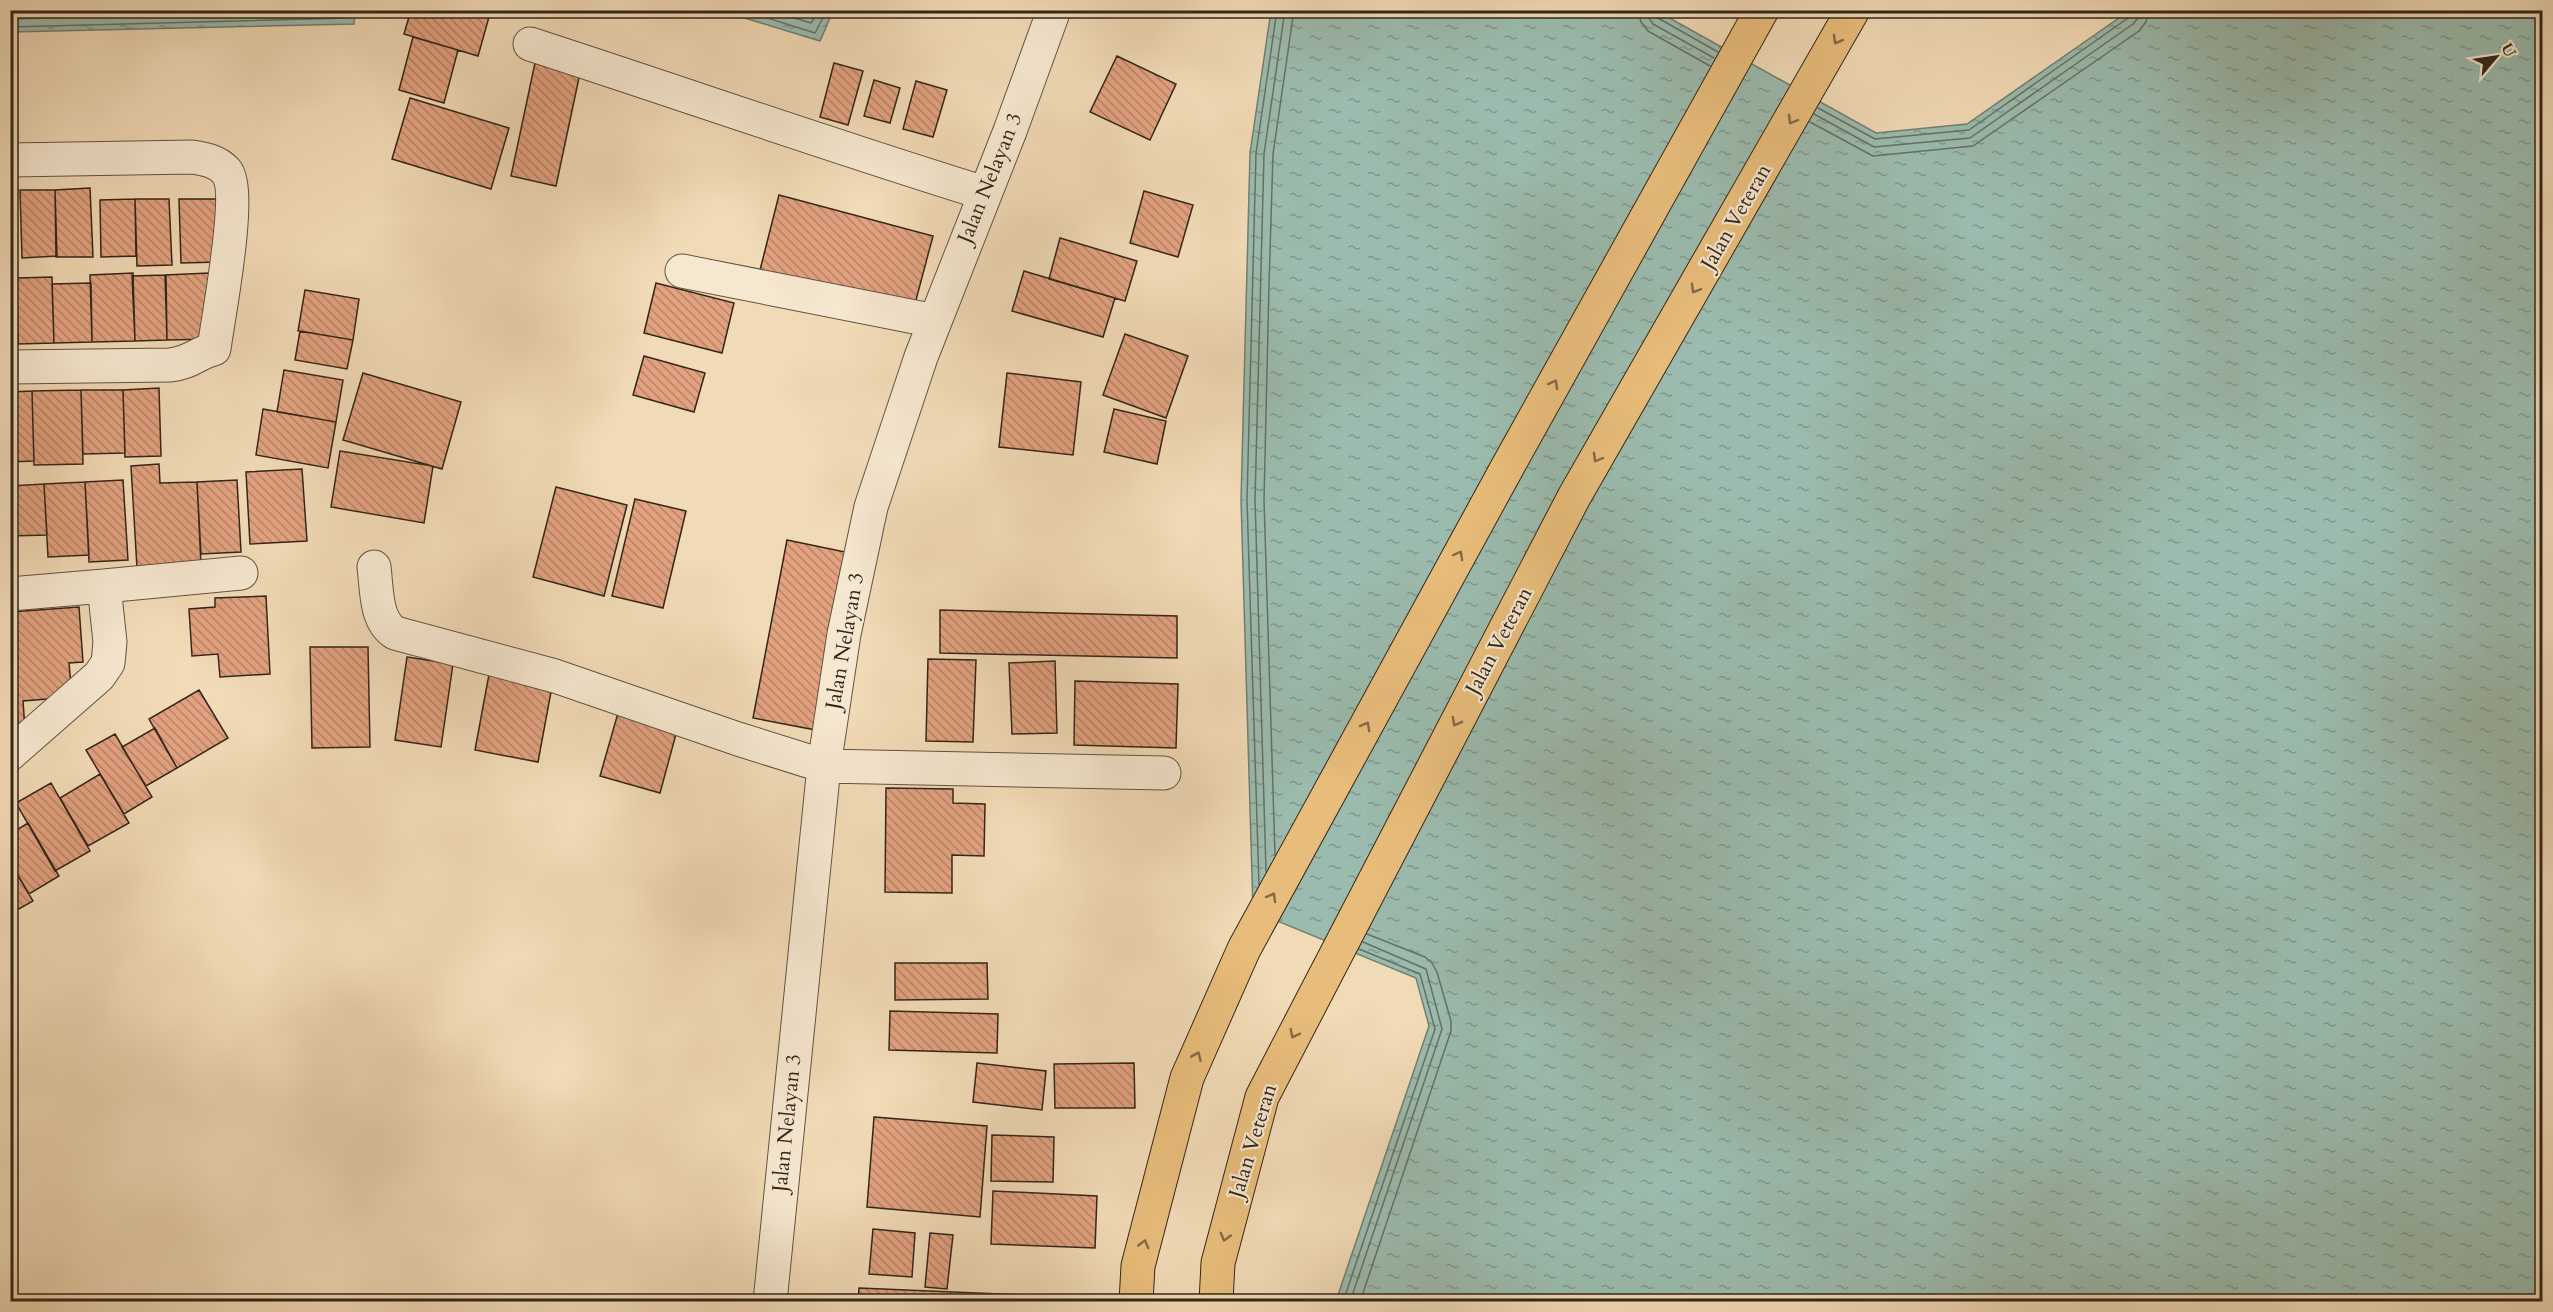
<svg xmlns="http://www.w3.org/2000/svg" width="2553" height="1312" viewBox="0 0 2553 1312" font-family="Cardo,serif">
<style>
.water{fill:url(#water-ripples);stroke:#717f72;stroke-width:1.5}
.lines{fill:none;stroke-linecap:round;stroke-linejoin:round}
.shore{stroke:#667064;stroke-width:1.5}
.building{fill:url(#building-back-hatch);stroke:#322619;stroke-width:1.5}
.street-casing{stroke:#625340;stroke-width:35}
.highway-casing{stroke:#322619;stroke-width:35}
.street{stroke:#f6e7d0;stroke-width:33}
.highway{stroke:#e8bd7b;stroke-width:33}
.oneway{stroke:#846a45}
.labels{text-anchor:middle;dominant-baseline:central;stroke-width:4.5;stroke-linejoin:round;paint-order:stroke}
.street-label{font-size:21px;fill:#322619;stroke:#f6e7d0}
</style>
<defs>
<pattern id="water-ripples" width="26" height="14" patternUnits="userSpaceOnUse" patternTransform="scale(1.5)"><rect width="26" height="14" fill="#9bbbae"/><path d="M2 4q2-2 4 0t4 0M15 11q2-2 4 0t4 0" fill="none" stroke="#7f988d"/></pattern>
<pattern id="building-back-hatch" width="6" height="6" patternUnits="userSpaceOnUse" patternTransform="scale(1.5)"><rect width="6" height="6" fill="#e2a17f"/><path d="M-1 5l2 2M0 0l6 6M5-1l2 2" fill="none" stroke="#b88367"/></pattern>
</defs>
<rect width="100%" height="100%" fill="#f1dab6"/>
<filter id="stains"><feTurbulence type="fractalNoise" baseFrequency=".00333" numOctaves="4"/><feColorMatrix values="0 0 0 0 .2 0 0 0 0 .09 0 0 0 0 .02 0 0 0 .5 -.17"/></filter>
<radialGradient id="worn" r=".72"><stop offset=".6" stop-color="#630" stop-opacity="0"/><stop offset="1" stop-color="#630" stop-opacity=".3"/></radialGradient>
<path class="water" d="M10 11 355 10V11L354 24 11 32Z
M722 11H833L820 41Z
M1271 11H1657L1876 133 1967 124 2129 11H2542V1301H1336L1429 1026 1416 978 1253 911 1241 500 1250 153Z"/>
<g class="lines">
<path class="shore" d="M742 10 815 33 827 10
M768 10 811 23 819 10
M1638 10 1641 22 1648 31 1710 66
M1648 10 1649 18 1653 24 1714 58
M1655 10 1658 18 1718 52
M10 19 336 10
M10 27 346 18 349 10
M1818 108 1875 139 1969 130 2128 18 2131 10
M1814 114 1874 147 1970 138 2133 24 2138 18 2139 10
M1810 122 1873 156 1973 146 2139 31 2146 22 2148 10
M1275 855 1264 500 1269 284 1273 154 1294 10
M1266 871 1255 499 1264 154 1285 10
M1259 885 1247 500 1256 153 1277 10
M1343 1302 1435 1029 1420 974 1359 949
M1350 1302 1442 1029 1426 969 1363 942
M1360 1302 1451 1031V1021L1437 972 1432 963 1425 957 1367 934"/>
</g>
<path class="building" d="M411 10H491L478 56 404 34Z
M413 37 458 50 444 103 399 90Z
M1117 56 1176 84 1150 140 1090 112Z
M535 63 580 73 556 186 511 176Z
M834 63 863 71 848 125 820 117Z
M874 80 900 88 890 123 864 116Z
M916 81 947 90 933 137 903 129Z
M410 98 509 128 491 189 392 159Z
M90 188 93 257H56L55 190Z
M20 190H55L57 256 22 258Z
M1144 191 1193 205 1178 257 1130 243Z
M779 195 933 236 912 315 759 274Z
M10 198H12L13 261H10Z
M135 199 136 256 101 257 100 200Z
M135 199H169L172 265 137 266Z
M179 199H216L218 262 181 263Z
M1060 238 1137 261 1125 301 1049 279Z
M1024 271 1115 298 1103 337 1012 311Z
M133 273 135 341 92 342 90 275Z
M209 273 211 339 167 340 165 275Z
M166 275 167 340 135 341 132 276Z
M52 277 54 343 18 344 17 278Z
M10 280 14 335H10Z
M91 283 92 342 54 343 52 284Z
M656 283 734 303 722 353 644 333Z
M305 290 359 299 353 340 298 331Z
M300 331 353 340 347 369 295 360Z
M1125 334 1188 356 1166 418 1103 395Z
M644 356 705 373 694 412 633 395Z
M284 370 343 380 336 422 277 412Z
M363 373 461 402 442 469 343 440Z
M1007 373 1081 382 1073 455 999 447Z
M159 388 161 456 125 457 123 390Z
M81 390 83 464 34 465 32 391Z
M81 390H123L125 453 83 454Z
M32 391 34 461 10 462V392Z
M263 409 336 422 328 468 256 455Z
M1114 409 1166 421 1157 464 1104 452Z
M340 451 433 466 424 523 331 507Z
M159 464 160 483 197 482 201 565 137 568 131 466Z
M302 469 307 541 250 544 246 472Z
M123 480 128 560 89 562 85 482Z
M237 480 241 552 201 554 197 482Z
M85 482 89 555 48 557 44 484Z
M44 484 47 535 10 536V486Z
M556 487 627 505 604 596 533 577Z
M635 499 686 511 663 608 612 596Z
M787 540 855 554 821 731 753 718Z
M266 596 270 674 220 677 218 654 192 656 189 609 215 607V598Z
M79 607 83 662 69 663 72 697 23 701 25 729 10 730V612Z
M940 610 1177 616V658L940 653Z
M310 647H368L370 747 312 748Z
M407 657 453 664 441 747 395 740Z
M928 659 976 660 973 742 926 741Z
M1055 661 1057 733 1012 734 1009 663Z
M490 669 553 681 538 762 475 750Z
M1075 681 1178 684 1176 748 1074 745Z
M199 690 228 738 177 768 149 719Z
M620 706 679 723 660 793 600 776Z
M155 728 177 768 146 786 122 747Z
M115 734 152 797 124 814 86 750Z
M100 774 129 823 88 846 60 798Z
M51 783 90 851 55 871 16 803Z
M886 788 953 789V803L985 804 984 856 952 855V893L885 892Z
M28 823 59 876 29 894 10 862V834Z
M10 862 33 901 10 914Z
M895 963H987L988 999 895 1000Z
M890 1011 998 1014 997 1053 889 1050Z
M977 1063 1046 1071 1042 1110 973 1102Z
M1134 1063 1135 1108H1055L1054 1064Z
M874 1117 987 1126 980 1217 867 1207Z
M992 1135 1054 1137 1053 1182 991 1181Z
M993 1191 1097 1196 1095 1248 991 1244Z
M873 1229 915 1233 912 1277 869 1274Z
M930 1233 953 1235 947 1289 925 1287Z
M859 1288 1026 1295 1025 1302H858Z"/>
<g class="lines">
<defs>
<path id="street" d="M530 44C681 93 832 146 984 193
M10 160 192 157C205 159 217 161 226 171 243 191 218 318 214 349 197 353 191 363 170 365L10 367
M682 271 935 321
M374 567C377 590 375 620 395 633L555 676 738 739 824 766 1164 773
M104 586 241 573
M10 594 104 586 110 642 108 663 99 676 10 754
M770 1302 824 766 844 634 871 507 921 357 1010 131 1054 10"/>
<path id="highway" d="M1136 1302 1138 1266 1187 1078 1244 949 1508 466 1762 10
M1216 1302 1218 1263 1262 1097 1574 497 1853 10"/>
</defs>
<use href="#street" class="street-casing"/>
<use href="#highway" class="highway-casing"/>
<use href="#street" class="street"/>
<use href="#highway" class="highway"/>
</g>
<defs><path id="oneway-chevron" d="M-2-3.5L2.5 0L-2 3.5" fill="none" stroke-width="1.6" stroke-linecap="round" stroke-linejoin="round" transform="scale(1.5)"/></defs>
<g class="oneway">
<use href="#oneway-chevron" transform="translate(1837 40) rotate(119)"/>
<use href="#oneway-chevron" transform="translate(1792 120) rotate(120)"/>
<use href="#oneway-chevron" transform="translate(1695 289) rotate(120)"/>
<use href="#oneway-chevron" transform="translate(1554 384) rotate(-61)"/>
<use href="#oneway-chevron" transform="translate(1597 458) rotate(120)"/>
<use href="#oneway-chevron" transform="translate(1459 555) rotate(-61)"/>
<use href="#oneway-chevron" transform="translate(1456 722) rotate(118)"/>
<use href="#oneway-chevron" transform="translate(1366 726) rotate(-61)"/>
<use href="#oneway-chevron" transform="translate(1272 897) rotate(-61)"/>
<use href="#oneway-chevron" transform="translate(1294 1034) rotate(117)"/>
<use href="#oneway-chevron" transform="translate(1197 1056) rotate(-66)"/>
<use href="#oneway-chevron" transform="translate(1225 1237) rotate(105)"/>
<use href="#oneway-chevron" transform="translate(1144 1244) rotate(-75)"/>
</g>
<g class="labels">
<g class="street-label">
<text transform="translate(990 178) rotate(-68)">Jalan Nelayan 3</text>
<text transform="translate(1736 217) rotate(-60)">Jalan Veteran</text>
<text transform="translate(845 641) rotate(-80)">Jalan Nelayan 3</text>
<text transform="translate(1499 641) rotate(-62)">Jalan Veteran</text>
<text transform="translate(787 1123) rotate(-84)">Jalan Nelayan 3</text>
<text transform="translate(1253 1141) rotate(-73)">Jalan Veteran</text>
</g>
</g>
<rect width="2553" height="1312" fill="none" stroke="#f1dab6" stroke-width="36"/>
<rect x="12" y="12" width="2529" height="1288" fill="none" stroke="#322619" stroke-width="3"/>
<rect x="18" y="18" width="2517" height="1276" fill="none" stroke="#322619" stroke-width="1.5"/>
<g transform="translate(2496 57) rotate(61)" stroke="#f6e7d0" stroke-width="4.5" paint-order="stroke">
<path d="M0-4.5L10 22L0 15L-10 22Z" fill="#322619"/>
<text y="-9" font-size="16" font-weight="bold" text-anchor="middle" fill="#322619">U</text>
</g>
<rect width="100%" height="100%" filter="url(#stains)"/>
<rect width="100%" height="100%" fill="url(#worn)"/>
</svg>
